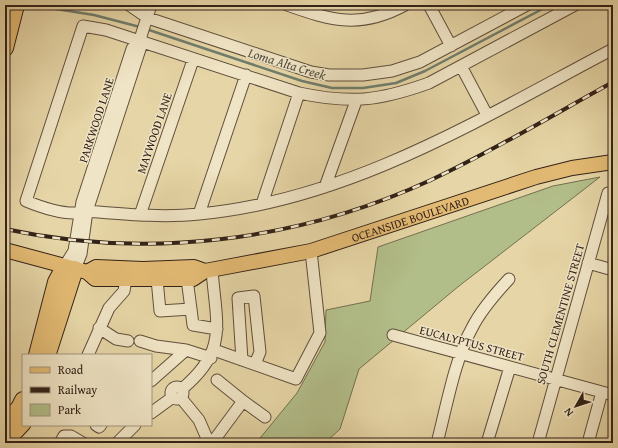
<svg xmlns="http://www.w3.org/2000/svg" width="618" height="448" viewBox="0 0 618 448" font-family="'Gentium Book Plus',serif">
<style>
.green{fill:#b2be89;stroke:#727050}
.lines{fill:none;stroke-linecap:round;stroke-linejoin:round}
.stream{stroke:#6f7d6c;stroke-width:2.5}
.minor-casing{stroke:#604f3c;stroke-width:13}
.major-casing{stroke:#332218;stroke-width:16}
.highway-casing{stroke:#332218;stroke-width:18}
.minor{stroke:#efe4c5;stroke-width:11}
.major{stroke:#e3ba73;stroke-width:14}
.highway{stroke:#e3ba73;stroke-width:16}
.rail-casing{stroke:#332218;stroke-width:4}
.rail{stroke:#efe4c5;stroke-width:2.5;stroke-dasharray:8;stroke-linecap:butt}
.labels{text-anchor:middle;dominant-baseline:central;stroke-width:3;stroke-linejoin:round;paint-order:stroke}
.street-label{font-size:12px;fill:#332218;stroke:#efe4c5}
.water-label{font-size:13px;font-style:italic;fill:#514f42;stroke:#efe4c5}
</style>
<rect width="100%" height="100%" fill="#e6d5a6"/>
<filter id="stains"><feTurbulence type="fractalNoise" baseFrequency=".005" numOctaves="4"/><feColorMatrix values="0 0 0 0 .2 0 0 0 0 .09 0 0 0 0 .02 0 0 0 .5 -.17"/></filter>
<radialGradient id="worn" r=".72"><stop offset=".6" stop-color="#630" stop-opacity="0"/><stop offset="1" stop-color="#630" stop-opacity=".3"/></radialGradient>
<path class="green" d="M600 177 459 286 359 369 340 429 325 443H256L297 393 325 342 326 310 370 301 378 247 553 186Z"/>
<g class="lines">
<path class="stream" d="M31 5 94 15 140 27
M146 29 302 81 332 88H363L396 83 425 71 550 5"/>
<defs>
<path id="minor" d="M129 5 148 18 311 72 329 75H363L392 71 420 62 527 5
M287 5C332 21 361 29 405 5
M429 5 451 46
M575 5 429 83C379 101 351 104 299 93L106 30 83 26 26 201C43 208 70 217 87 211 124 214 162 218 199 214 350 200 482 118 613 49
M141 36 151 5
M461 66 487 115
M325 187 356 101
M262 204 299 93
M199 214 246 75
M140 215 193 60
M588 263 613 270
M64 267 74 251 82 202 132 49 141 36 142 43 87 211 81 254 75 269
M157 279 160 311 191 309 187 279
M191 309 193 325 217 329
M99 328 116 339 128 341
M393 335 613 395
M140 341 156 346 186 350 211 358
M214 350 296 379 320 333 311 251
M88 355 109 308 124 291 126 279
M242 360 238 298 254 296 260 352 255 364
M151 381 186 350
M171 393a6 6 0 1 1 12 0a6 6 0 1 1-12 0Z
M182 389C229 350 216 324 212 270
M181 398 199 420 209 443
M243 401 265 417
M151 413 173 397
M96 425 99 427 101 425
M60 443 64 436H71L83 443
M117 443 135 425
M212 443 243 401 217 380
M437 443C446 409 455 358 472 328 481 310 495 294 509 279
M487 443 510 367
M538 443 608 193
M588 443 602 392"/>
<g id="major">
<path id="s1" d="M5 250 87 272 95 279H193L205 271 311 251 536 177 572 168 613 162"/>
<path d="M87 272 96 267 143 269 194 267 205 271"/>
</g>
<path id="highway" d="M5 48 16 5
M48 353 75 269
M37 355 56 282 64 267
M5 422 19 408 23 400
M5 442 23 423"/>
</defs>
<use href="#minor" class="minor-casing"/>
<use href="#major" class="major-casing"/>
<use href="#highway" class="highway-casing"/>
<use href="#minor" class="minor"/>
<use href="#major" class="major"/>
<use href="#highway" class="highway"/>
<defs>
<path id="rail" d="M5 229C148 260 299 241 431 180 493 151 553 115 613 82"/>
</defs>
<use href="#rail" class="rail-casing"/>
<use href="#rail" class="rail"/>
</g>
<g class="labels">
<g class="street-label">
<text transform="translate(96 120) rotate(-72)">PARKWOOD LANE</text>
<text transform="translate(154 133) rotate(-71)">MAYWOOD LANE</text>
<text stroke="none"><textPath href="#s1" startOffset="420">OCEANSIDE BOULEVARD</textPath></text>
<text transform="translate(560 314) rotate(-74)">SOUTH CLEMENTINE STREET</text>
<text transform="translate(472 343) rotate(15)">EUCALYPTUS STREET</text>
</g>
<g class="water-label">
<text transform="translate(287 64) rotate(17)">Loma Alta Creek</text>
</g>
</g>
<rect width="618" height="448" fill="none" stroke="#e6d5a6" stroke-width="20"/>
<rect x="6" y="6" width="606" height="436" fill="none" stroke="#332218" stroke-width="2"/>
<rect x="10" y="10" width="598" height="428" fill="none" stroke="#332218"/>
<rect x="22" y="354" width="130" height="72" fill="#efe4c5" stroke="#a49680"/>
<rect x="30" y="367" width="20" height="6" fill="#e3ba73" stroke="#a49680"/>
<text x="58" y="374" font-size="12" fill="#332218">Road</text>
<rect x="30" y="387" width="20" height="6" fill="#332218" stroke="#a49680"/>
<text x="58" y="394" font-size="12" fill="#332218">Railway</text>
<rect x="30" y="404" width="20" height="12" fill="#b2be89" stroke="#a49680"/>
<text x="58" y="414" font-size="12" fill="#332218">Park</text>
<g transform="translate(576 406) rotate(231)" stroke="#efe4c5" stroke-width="3" paint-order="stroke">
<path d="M0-3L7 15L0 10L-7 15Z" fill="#332218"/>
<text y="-6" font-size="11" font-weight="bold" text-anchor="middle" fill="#332218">N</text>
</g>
<rect width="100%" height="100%" filter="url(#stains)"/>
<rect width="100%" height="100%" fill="url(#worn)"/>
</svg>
